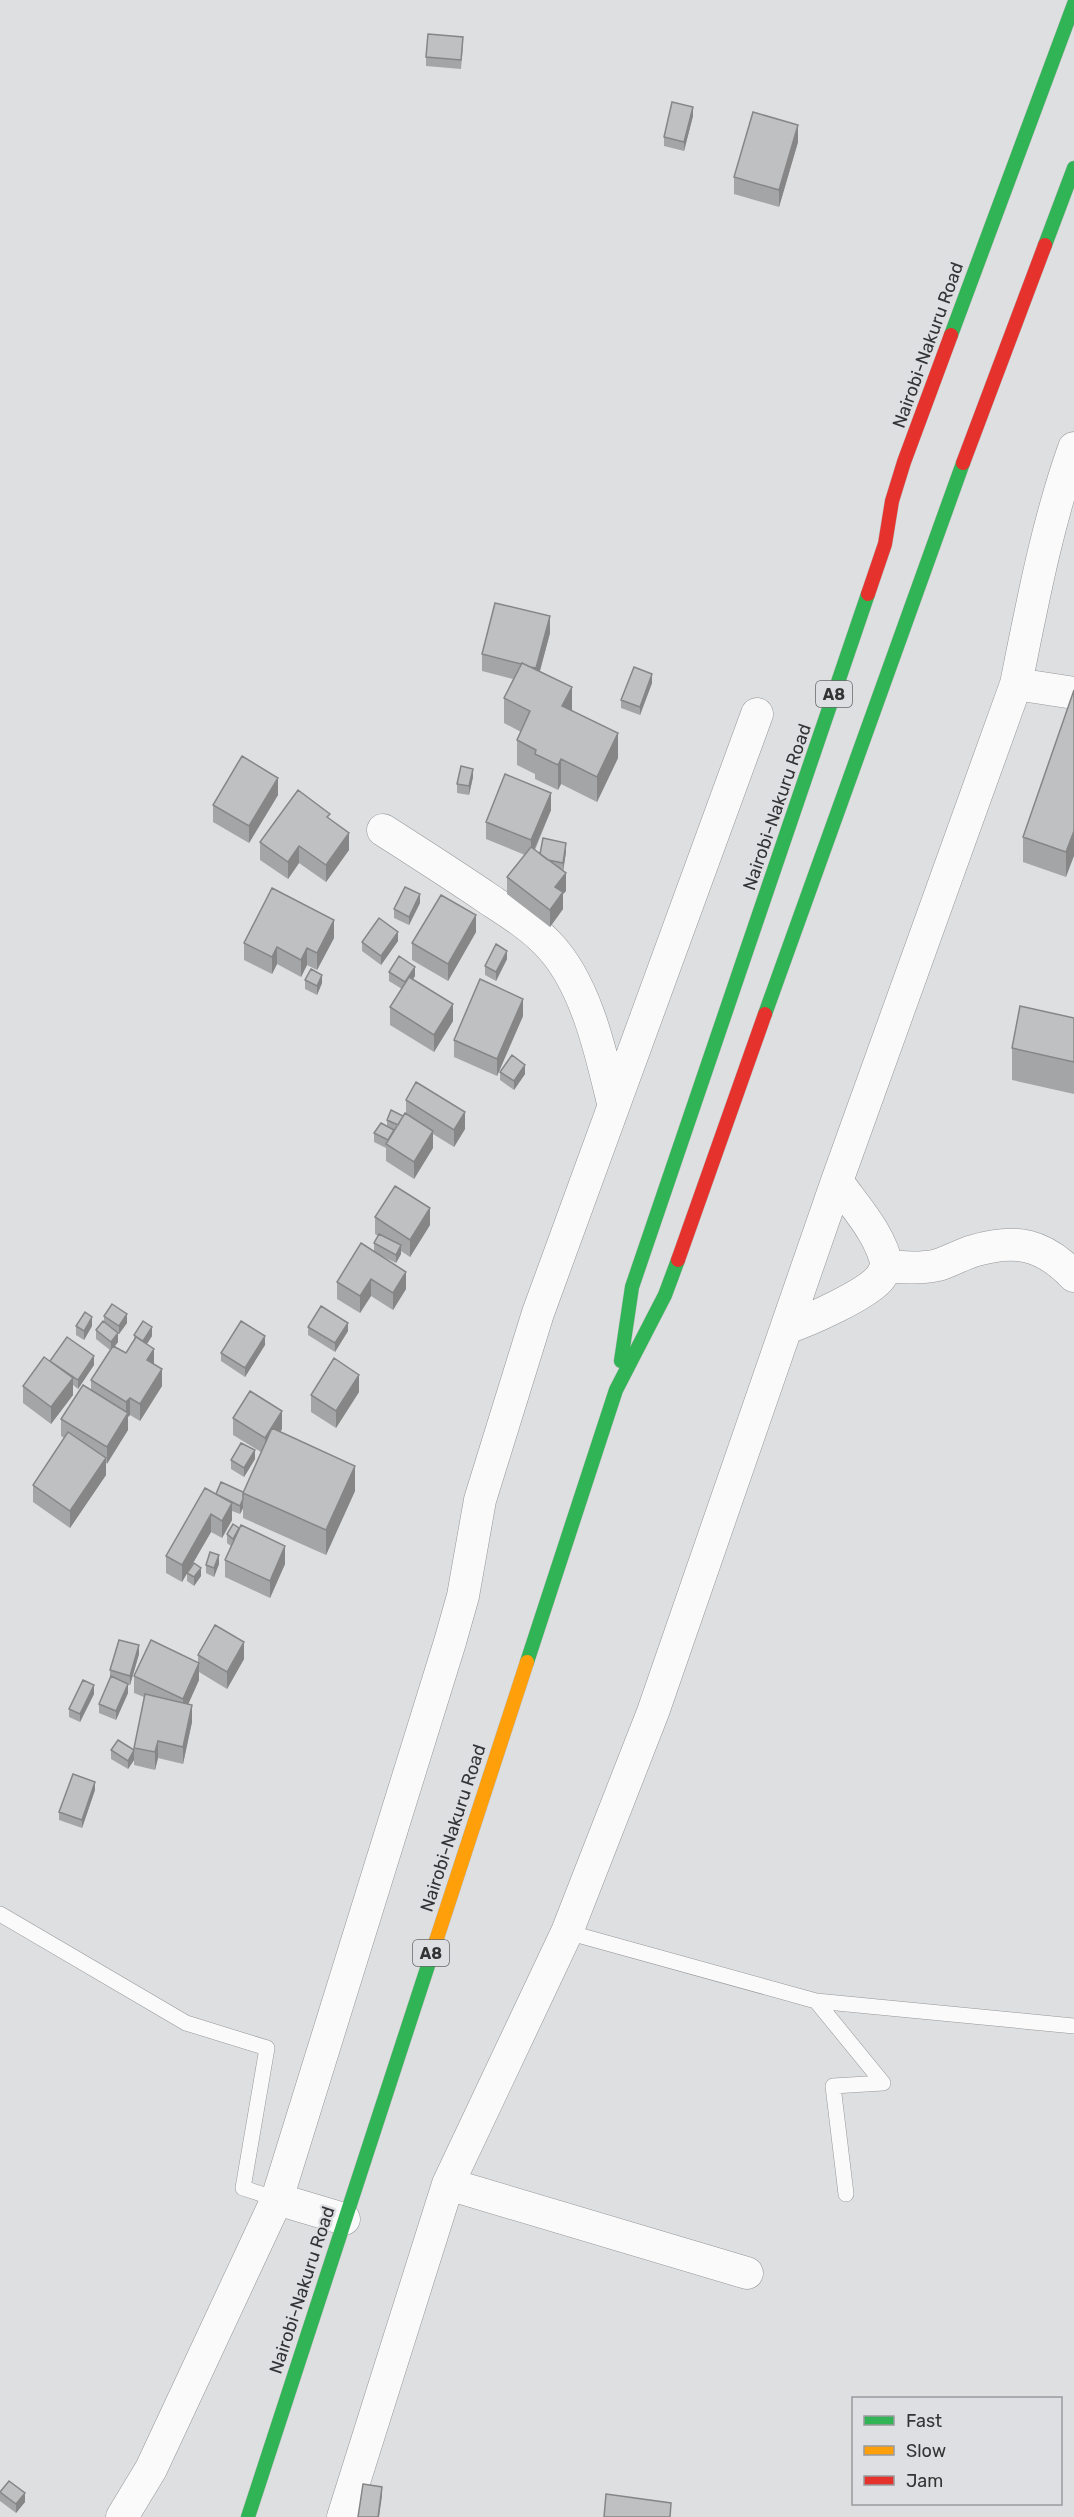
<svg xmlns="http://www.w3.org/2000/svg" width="1074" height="2517" viewBox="0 0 1074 2517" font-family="Rubik,sans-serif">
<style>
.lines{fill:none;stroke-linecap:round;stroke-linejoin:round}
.lane-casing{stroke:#959698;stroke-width:16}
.street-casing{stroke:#959698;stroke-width:33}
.fast-casing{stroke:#bbbcbd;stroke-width:15}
.slow-casing{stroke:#bbbcbd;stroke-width:15}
.jam-casing{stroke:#bbbcbd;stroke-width:15}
.lane{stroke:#fafafa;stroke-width:15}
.street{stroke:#fafafa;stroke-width:32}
.fast{stroke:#30b455;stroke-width:14}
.slow{stroke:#ff9f0a;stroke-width:14}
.jam{stroke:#e5322d;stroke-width:14}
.wall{fill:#a4a5a6}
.shaded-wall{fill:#868687}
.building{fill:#bfc0c1;stroke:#868687;stroke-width:1.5}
.labels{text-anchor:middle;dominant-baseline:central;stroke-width:4.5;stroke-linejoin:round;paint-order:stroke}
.shield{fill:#dddfe2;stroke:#676769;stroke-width:1.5}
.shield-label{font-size:16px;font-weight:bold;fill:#343435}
.street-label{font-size:18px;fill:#343435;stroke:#dddfe2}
</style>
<rect width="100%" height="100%" fill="#dedfe1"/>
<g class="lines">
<defs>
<path id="lane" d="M0 1914 186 2023 267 2048 243 2188 277 2199
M567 1932 816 2001 1074 2026
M816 2001 883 2083 833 2086 846 2194"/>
<path id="street" d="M1074 448C1047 524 1032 605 1016 684L1074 693
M383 830C419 853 455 876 490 900 510 913 531 926 548 944 586 983 601 1053 613 1103
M837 1181C855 1207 881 1234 887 1266 905 1268 921 1269 938 1265 950 1261 961 1255 973 1251 1016 1238 1043 1244 1074 1276
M786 1328C808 1321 866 1295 880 1278 883 1274 885 1269 887 1266
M448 2184 747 2273
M277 2199 344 2219
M122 2517 151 2469 277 2199 450 1642 463 1596 480 1500 538 1313 757 714
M343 2517 448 2184 567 1932 653 1712 837 1181 1016 684"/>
<path id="fast" d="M1045 245 1074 168
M951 335 1074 4
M765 1014 963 463
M621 1361 632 1287 868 594
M527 1662 616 1390 665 1295 678 1260
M248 2517 436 1941"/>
<path id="slow" d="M436 1941 527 1662"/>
<path id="jam" d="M963 463 1045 245
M868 594 885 544 892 501 904 462 951 335
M678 1260 765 1014"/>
</defs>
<use href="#lane" class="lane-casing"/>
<use href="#street" class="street-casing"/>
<use href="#fast" class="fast-casing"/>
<use href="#slow" class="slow-casing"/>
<use href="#jam" class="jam-casing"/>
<use href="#lane" class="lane"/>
<use href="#street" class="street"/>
<use href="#fast" class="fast"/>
<use href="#slow" class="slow"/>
<use href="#jam" class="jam"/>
</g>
<path class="wall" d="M463 46 461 69 426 66V57Z
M693 116 684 151 664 146V137Z
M798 142 779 207 734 194V177Z
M550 633 540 671 572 711 618 758 597 802 561 784 558 790 535 779V774L517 765V740L521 732 504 723V698L513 679 482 671V654Z
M652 683 640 715 621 708V700Z
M1074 690 1066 877 1023 862V837Z
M473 777 469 795 457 793V784Z
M278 795 249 843 213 822V805Z
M551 810 535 850 540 854 566 852 563 871 566 891 563 894V909L550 927 507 894V877L525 855 486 839V822Z
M260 842 349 850 326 882 299 863 288 879 260 860Z
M420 903 409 925 394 918V909Z
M476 932 448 981 412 960V943Z
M334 938 317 970 307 965 301 977 277 964 272 974 244 960V943Z
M398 941 381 965 362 951V942Z
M507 959 496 981 485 975V966Z
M389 972 415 976 413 979 453 1021 434 1052 390 1025V1007L402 989 389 981Z
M305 980 322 983 317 995 305 989Z
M523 1016 497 1076 454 1057V1040Z
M1074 1018V1094L1012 1080V1048Z
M500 1072 525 1074 514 1090 500 1080Z
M406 1100 465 1129 454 1147 433 1134V1148L414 1179 386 1161V1148L374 1142V1133L387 1126V1120L403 1116 406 1113Z
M375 1217 430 1225 410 1257 401 1251V1254L396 1263 380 1255 406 1289 393 1310 371 1296 360 1313 337 1299V1282L374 1251V1243L378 1236 375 1234Z
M104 1316 127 1323 119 1334H118V1342L115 1346 126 1353 134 1340V1335L152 1336 147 1344 162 1386 140 1421 130 1415 128 1417V1430L106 1464V1475L70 1528 33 1502V1485L64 1438 61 1436V1419L91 1390V1380L110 1350 96 1339V1330L104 1322Z
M76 1326H92L84 1340 76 1335Z
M308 1327 348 1331 335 1352 308 1335Z
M265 1345 245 1377 221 1361V1353Z
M50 1361 94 1365 78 1389 73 1385V1395L51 1424 23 1403V1386Z
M359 1392 336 1428 311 1412V1395Z
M233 1418 282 1429 280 1432 355 1491 326 1555 243 1518V1508L240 1514 232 1511V1520L222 1538 211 1532 182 1582 166 1573V1556L216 1494 243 1492 261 1452 233 1435Z
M255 1459 244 1477 231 1469V1460Z
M227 1534 285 1564 270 1598 225 1577V1560L231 1546 227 1543Z
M219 1564 214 1577 206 1573V1565Z
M187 1573 201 1576 194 1586 187 1581Z
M139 1654 130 1685H128V1693L116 1720 99 1713V1704L110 1678V1670Z
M198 1655 244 1659 227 1689 199 1672V1680L188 1704 192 1722 183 1764 158 1758 155 1770 134 1765V1760L128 1769 111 1759V1750H134L144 1697 134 1693V1676L198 1663Z
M94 1694 80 1722 69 1717V1709Z
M95 1790 82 1828 59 1820V1812Z
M0 2492 25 2502 16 2513 0 2501Z"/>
<path class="shaded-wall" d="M693 107V116L684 151V142Z
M798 125V142L779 207V190Z
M550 616V633L536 685V668Z
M652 674V683L640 715V707Z
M572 687V712L562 706Z
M618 733V758L597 802V777Z
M561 759V784L558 790V765Z
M473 769V777L469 795V786Z
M278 778V795L249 843V826Z
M551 793V810L531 857V840Z
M1074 831V856L1066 877V852Z
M349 833V850L326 882V865Z
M566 843V852L563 872V863Z
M299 846V863L288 879V862Z
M566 873V891L563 894V909L550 927V910L555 887Z
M420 894V903L409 925V917Z
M476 915V932L448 981V964Z
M334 920V938L317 970V953Z
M398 932V941L381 965V956Z
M277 947V964L272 974V957Z
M307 948V965L301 977V960Z
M507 951V959L496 981V972Z
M415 967V976L405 991V982Z
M322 975V983L317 995V986Z
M523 999V1016L497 1076V1059Z
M453 1004V1021L434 1052V1035Z
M525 1065V1074L514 1090V1081Z
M465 1112V1129L454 1147V1130Z
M433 1131V1148L414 1179V1162Z
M430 1208V1225L410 1257V1240Z
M401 1245V1254L396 1263V1255Z
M406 1272V1289L393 1310V1293Z
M371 1279V1296L360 1313V1296Z
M127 1314V1323L119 1334V1326Z
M92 1317V1326L84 1340V1331Z
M348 1323V1331L335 1352V1343Z
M152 1327V1336L143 1350V1341Z
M118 1333V1342L111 1351V1342Z
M265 1336V1345L245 1377V1368Z
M154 1349V1366L147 1360Z
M94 1356V1365L78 1389V1380Z
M162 1369V1386L140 1421V1404Z
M359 1375V1392L336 1428V1411Z
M73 1378V1395L51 1424V1407Z
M130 1398V1415L128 1417V1430L107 1464V1447L126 1416V1402Z
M282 1411V1429L265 1455V1438Z
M255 1450V1459L244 1477V1468Z
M106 1458V1475L70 1528V1511Z
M355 1466V1491L326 1555V1530Z
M243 1499V1508L240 1514V1506Z
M232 1503V1520L222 1538V1521Z
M211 1514V1532L182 1582V1565Z
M285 1546V1564L270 1598V1581Z
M219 1555V1564L214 1577V1568Z
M201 1568V1576L194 1586V1577Z
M244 1642V1659L227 1689V1672Z
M139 1645V1654L130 1685V1676Z
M199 1663V1680L183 1716V1699Z
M128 1684V1693L116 1720V1711Z
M94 1685V1694L80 1722V1714Z
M192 1705V1722L183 1764V1747Z
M158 1741V1758L155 1770V1752Z
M134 1751V1760L128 1769V1761Z
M95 1782V1790L82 1828V1820Z
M382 2487V2496L379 2517H378Z
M25 2493V2502L16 2513V2504Z"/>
<path class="building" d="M428 34 463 37 461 60 426 57Z
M672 102 693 107 684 142 664 137Z
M753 112 798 125 779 190 734 177Z
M495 603 550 616 536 668 530 667 522 663 521 664 482 654Z
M522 663 572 687 562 706 618 733 597 777 561 759 558 765 535 754 536 750 517 740 530 711 504 698Z
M634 667 652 674 640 707 621 700Z
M1074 690V831L1066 852 1023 837Z
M242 756 278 778 249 826 213 805Z
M461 766 473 769 469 786 457 784Z
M505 774 551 793 531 840 486 822Z
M298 790 330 814 327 817 349 833 326 865 299 846 288 862 260 842Z
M543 838 566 843 563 863 548 860 540 854Z
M531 847 566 873 555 887 563 892 550 910 507 877Z
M405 887 420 894 409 917 394 909Z
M272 888 334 920 317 953 307 948 301 960 277 947 272 957 244 943Z
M441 895 476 915 448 964 412 943Z
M379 918 398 932 381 956 362 942Z
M496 944 507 951 496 972 485 966Z
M399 956 415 967 405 982 389 972Z
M311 969 322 975 317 986 305 980Z
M409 977 453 1004 434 1035 390 1007Z
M480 979 523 999 497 1059 454 1040Z
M1020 1006 1074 1018V1062L1012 1048Z
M512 1055 525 1065 514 1081 500 1072Z
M416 1082 465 1112 454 1130 406 1100Z
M391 1110 403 1116 398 1125 387 1120Z
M405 1113 433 1131 414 1162 386 1144Z
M381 1123 394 1130 388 1140 374 1133Z
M395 1186 430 1208 410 1240 375 1217Z
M379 1234 401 1245 396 1255 374 1243Z
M361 1243 406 1272 393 1293 371 1279 360 1296 337 1282Z
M112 1304 127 1314 119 1326 104 1316Z
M321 1306 348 1323 335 1343 308 1327Z
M85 1312 92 1317 84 1331 76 1326Z
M103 1321 118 1333 111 1342 96 1330Z
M143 1321 152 1327 143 1341 134 1335Z
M241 1321 265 1336 245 1368 221 1353Z
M67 1337 94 1356 78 1380 50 1361Z
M136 1337 154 1349 147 1360 162 1369 140 1404 130 1398 126 1402 91 1380 113 1346 126 1353Z
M44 1357 73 1378 51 1407 23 1386Z
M334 1358 359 1375 336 1411 311 1395Z
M83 1385 128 1413 107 1447 61 1419Z
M250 1391 282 1411 265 1438 233 1418Z
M272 1428 355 1466 326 1530 243 1493Z
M68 1432 106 1458 70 1511 33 1485Z
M241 1443 255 1450 244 1468 231 1460Z
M221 1482 243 1492V1499L240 1506 216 1494Z
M205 1488 232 1503 222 1521 211 1514 182 1565 166 1556Z
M233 1524 239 1528 233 1539 227 1534Z
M241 1525 285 1546 270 1581 225 1560Z
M210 1552 219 1555 214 1568 206 1565Z
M194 1563 201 1568 194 1577 187 1573Z
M215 1625 244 1642 227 1672 198 1655Z
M119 1640 139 1645 130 1676 110 1670Z
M151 1640 199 1663 183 1699 134 1676Z
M111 1676 128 1684 116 1711 99 1704Z
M83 1680 94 1685 80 1714 69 1709Z
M145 1694 192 1705 183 1747 158 1741 155 1752 134 1748Z
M118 1740 134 1750 128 1761 111 1750Z
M73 1774 95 1782 82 1820 59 1812Z
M9 2481 25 2493 16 2504 0 2492Z
M363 2484 382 2487 378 2517H358Z
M606 2494 671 2503 670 2517H604Z"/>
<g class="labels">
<g class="shield">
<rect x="816" y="681" width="36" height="26" rx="4.5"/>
<rect x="413" y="1940" width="36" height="26" rx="4.5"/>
</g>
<g class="shield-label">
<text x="834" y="694">A8</text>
<text x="431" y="1953">A8</text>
</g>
<g class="street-label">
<text transform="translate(928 345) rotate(-70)">Nairobi-Nakuru Road</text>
<text transform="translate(777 807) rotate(-71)">Nairobi-Nakuru Road</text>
<text transform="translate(453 1828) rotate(-72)">Nairobi-Nakuru Road</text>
<text transform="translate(302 2290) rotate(-72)">Nairobi-Nakuru Road</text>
</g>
</g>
<rect x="852" y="2397" width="210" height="108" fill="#dddfe2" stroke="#999b9d" stroke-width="1.5"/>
<rect x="864" y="2416" width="30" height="9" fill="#30b455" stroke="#999b9d" stroke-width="1.5"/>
<text x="906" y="2427" font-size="18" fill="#343435">Fast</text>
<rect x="864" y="2446" width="30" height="9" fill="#ff9f0a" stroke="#999b9d" stroke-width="1.5"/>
<text x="906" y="2457" font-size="18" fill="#343435">Slow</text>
<rect x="864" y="2476" width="30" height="9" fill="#e5322d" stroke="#999b9d" stroke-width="1.5"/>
<text x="906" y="2487" font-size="18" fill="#343435">Jam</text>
</svg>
